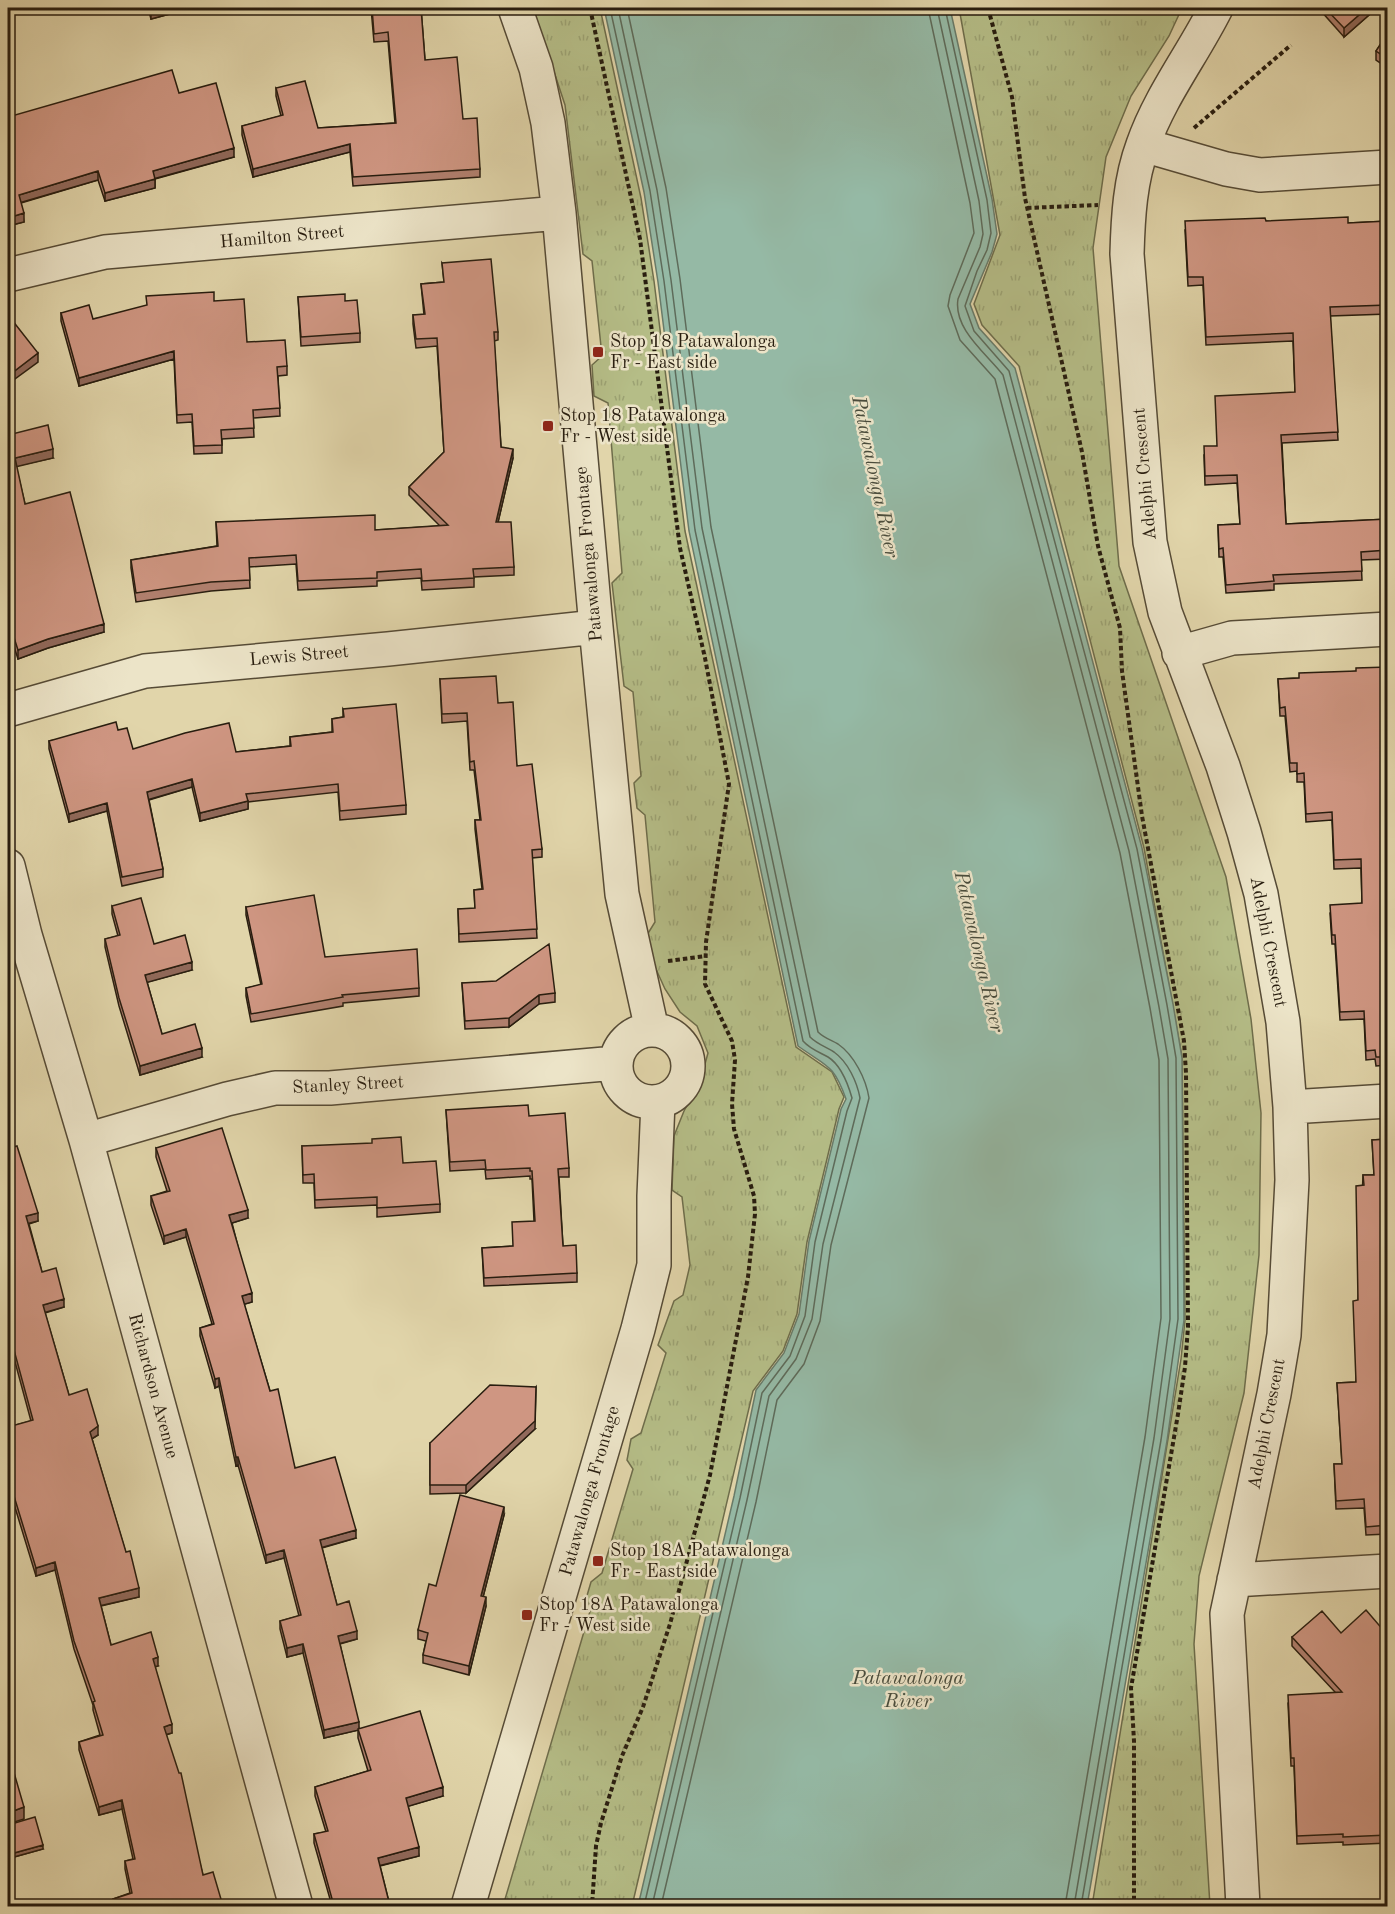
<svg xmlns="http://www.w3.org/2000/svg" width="1395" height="1914" viewBox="0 0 1395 1914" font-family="'Old Standard TT',serif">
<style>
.park{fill:url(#park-tufts);stroke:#6e6d4b;stroke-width:1.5}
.water{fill:#95b9a5;stroke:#697b69;stroke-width:1.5}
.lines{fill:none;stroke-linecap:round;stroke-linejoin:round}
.shore{stroke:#5e6b5a;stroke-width:1.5}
.minor-casing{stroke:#564b36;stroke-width:36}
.path{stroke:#281d0f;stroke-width:4;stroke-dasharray:4.5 3;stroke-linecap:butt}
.minor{stroke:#ece4c8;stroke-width:33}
.wall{fill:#b28170;stroke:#281d0f;stroke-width:1.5}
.shaded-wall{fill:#91695b;stroke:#281d0f;stroke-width:1.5}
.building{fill:#cf9682;stroke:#281d0f;stroke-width:1.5}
.poi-dot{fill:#8f2418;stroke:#ece4c8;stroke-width:2}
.labels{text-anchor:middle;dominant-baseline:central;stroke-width:5;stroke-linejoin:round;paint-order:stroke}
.street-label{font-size:18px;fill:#281d0f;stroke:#ece4c8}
.poi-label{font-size:18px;fill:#281d0f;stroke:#ece4c8;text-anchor:start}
.water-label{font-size:20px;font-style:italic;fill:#494c3c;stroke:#ece4c8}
</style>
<defs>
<pattern id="park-tufts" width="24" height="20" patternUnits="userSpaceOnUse" patternTransform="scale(1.5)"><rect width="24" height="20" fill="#b5bd87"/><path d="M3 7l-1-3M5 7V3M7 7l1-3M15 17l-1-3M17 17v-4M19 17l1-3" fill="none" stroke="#9ca273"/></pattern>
</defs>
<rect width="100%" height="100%" fill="#e1d5aa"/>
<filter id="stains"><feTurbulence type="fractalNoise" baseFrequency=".00333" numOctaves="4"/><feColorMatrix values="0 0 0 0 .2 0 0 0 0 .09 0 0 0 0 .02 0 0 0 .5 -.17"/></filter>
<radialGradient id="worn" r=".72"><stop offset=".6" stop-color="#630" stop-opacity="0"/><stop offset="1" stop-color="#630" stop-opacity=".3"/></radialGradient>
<path class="park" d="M533 8H600L641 198 654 281 685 531 796 1047 832 1072 844 1097 839 1109 807 1242 797 1314 783 1351 753 1391 632 1906H503L591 1608 586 1599 591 1582 602 1573 633 1469 627 1460 631 1439 641 1433 666 1353 658 1345 674 1301 683 1295 690 1265 682 1197 672 1190 674 1136 684 1111 700 1082 708 1053 697 1026 680 1012 665 989 650 956 647 935 655 922 645 815 637 808 634 783 641 776 633 692 624 686 612 583 622 573 608 403 594 396 592 365 602 356 592 261 583 254 565 105Z
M959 8H1182L1169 36 1131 96 1106 157 1093 248 1119 566 1226 877 1251 1019 1261 1113 1259 1255 1244 1393 1199 1576 1194 1644 1210 1906H1092L1181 1359 1185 1320 1182 1057 1144 848 1019 366 982 325 974 304 1000 235Z"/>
<path class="water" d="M604 8H950L992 199 997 234 992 252 970 304 979 328 1015 368 1142 848 1173 1004 1182 1058 1184 1320 1167 1441 1087 1906H638L734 1496 756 1390 784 1353 799 1314 809 1241 841 1109 846 1099C833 1063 827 1067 798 1046L689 531 658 282 644 192Z"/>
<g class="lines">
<path class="shore" d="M610 8 650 191 664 281 695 530 803 1041C810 1049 819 1052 828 1057 841 1065 848 1084 852 1098L847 1111 815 1242 805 1316 790 1356 762 1393 740 1498 644 1906
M618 8 657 190 671 280 702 528 810 1037C817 1044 826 1047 834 1052 848 1062 857 1082 860 1098L823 1244 812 1319 796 1359 769 1396 747 1500 652 1906
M627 8 666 188 680 279 711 527 818 1032C824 1038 831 1040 838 1044 854 1055 866 1079 869 1098L831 1245 820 1321 804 1364 777 1400 756 1502 661 1906
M928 8 970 203 974 233 950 295 948 306 960 340 995 379 1120 853 1150 1008 1159 1060 1161 1318 1145 1437 1065 1906
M937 8 979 201 983 234 980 247 958 299C953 329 987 354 1003 375L1129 851 1159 1007 1168 1059 1170 1319 1154 1438 1074 1906
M945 8 987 200 991 233 987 250 977 271 965 306 974 331 1009 371 1137 849 1167 1005 1176 1058 1178 1319 1161 1440 1081 1906"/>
<defs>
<path id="minor" d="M515 8 536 68 548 123 559 213 596 627 622 894 652 1030
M1216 8C1193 54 1160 96 1143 145 1130 180 1128 217 1127 254L1150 542 1165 612 1223 766 1244 832 1261 894 1283 1022 1290 1107 1292 1180 1284 1335 1274 1394 1227 1614 1243 1906
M1143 145 1226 169 1260 175 1388 167
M8 275 105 252 559 213
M1179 653 1232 638 1388 629
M8 710 145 671 388 649 596 627
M8 866 25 935 86 1140 296 1906
M616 1066a36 36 0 1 1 72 0a36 36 0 1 1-72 0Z
M1290 1107 1388 1101
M86 1140 227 1099 275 1088H330L616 1063
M1234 1580 1388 1571
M468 1906 638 1329 654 1265V1196L658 1102"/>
</defs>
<use href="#minor" class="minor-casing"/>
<path class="path" d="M590 8 640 239 680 548 705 658 729 784 706 942 705 984 732 1041 735 1060 732 1104 734 1129 754 1196 755 1214 748 1277 710 1475 670 1624 643 1707 622 1756 601 1823 596 1846 592 1906
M988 8 1012 97 1025 198 1082 452 1098 546 1120 628 1122 671 1142 816 1184 1041 1186 1073 1188 1327 1185 1367 1178 1414 1131 1688 1134 1741V1906
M1194 128 1291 45
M1027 208 1098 205
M668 961 706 956"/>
<use href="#minor" class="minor"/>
</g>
<path class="wall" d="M148 8H192L151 19Z
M371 8H421L425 60 463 119 480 169V177L353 186 350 152 253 177 242 135V126L281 116 276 96V88L318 128 395 123 388 41 374 42Z
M1320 8H1377L1344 37 1321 11Z
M1388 33V68L1376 60V51Z
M179 93 234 157 155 179V188L105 201 98 180 21 203 24 222 8 226V151L11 150 8 139V117Z
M1266 221 1348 223 1388 221V314L1330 316 1338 440 1282 443 1286 524 1388 519V559L1361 560 1362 580 1274 584V590L1226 593 1223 557H1219L1218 525 1240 524 1237 483 1205 485 1204 455 1295 392 1293 341 1206 345 1203 285 1188 286 1185 230Z
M442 263 498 332V340L494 341 501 447 513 458 498 522 514 567V575L474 577V587L422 590 421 578 377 581V586L298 590 296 564 249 567 250 588 211 591 136 602 131 568V560L217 546 216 522 375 530 440 526 409 495V487L444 452 437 346 416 348 413 324V315H424L421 284 444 282Z
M298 297 345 301 360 333V342L301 346Z
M214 301 247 342 287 366V375L278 376 280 416 253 418 254 437 222 439V453L194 454 192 422 177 423 174 359 79 386 61 321V313L93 319Z
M8 435 53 458 16 466 25 504 104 632 48 648 18 659 8 628Z
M1388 667V1065L1376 1066 1375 1059 1366 1060 1364 1019 1340 1020 1335 944H1332L1330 913 1362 903 1361 868 1334 869 1332 820 1306 822 1304 782H1297V771L1290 772 1285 716H1280L1278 679 1299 678Z
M440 679 498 703 542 849V857L532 858 537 938 459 942 458 909H475L474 890 482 889 475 829V820H480L474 770H470L467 721 442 723Z
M343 709 406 805V814L340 820 338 792 248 802V809L200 821 192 787 149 800 163 869V877L122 886 107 811 69 822 49 749V741L118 730 133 749 236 752 290 746V737L332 732V719L343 717Z
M112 906 154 944 192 970 147 982 162 1034 202 1057 140 1075 119 1006 105 947V939L118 936 112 914Z
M246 907 325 957 419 988V996L343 1003V1006L251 1022 246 996V988L261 985 246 915Z
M462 983 555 993V1002L539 1004 509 1027 465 1029Z
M446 1110 529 1116 569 1168V1177H559L563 1246 577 1273V1282L484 1286 482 1248 513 1246 534 1221 532 1179H530V1176L486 1179 485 1169 450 1171Z
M8 1126 13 1147 38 1221 29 1224 42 1272 64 1307 45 1313 69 1395 98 1435 92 1439 139 1597 101 1606 111 1645 158 1666 155 1667 172 1733 166 1735 203 1875 223 1906H113V1899L130 1893 125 1869V1861L133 1859 122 1809 99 1815 79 1750V1742L100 1735 93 1710V1705L74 1649 55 1570 36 1576 10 1491 8 1492V1427L31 1421 8 1336Z
M1388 1139V1534L1366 1535 1364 1508 1336 1509 1334 1464H1342L1337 1383 1356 1382 1358 1300 1363 1175H1374L1372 1140Z
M302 1146 403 1163 440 1204V1212L377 1217V1205L315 1208 314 1183H303Z
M156 1148 248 1218 232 1223 252 1302 244 1304 270 1391 295 1468 356 1538 322 1548 337 1605 357 1639 340 1644 359 1729 443 1796 408 1806 419 1856 380 1866 390 1906H332L314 1843V1834L326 1832 315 1796V1787L368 1771 358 1738V1730L324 1738 303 1653 287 1657 280 1629V1621L299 1616 284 1558 266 1563 238 1465 236 1466 219 1386 215 1388 200 1336V1328L212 1324 186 1237 164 1244 151 1205V1196L167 1191 156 1157Z
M535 1429 466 1493 430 1494V1443Z
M504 1515 483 1597 486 1606 469 1675 423 1663V1655L426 1641 418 1639V1630L436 1586Z
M1388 1627V1843L1343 1845V1842L1297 1844 1294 1766H1291L1288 1703 1335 1692 1292 1646V1637L1341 1633 1384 1631Z
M8 1825 43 1849 14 1857 8 1835Z"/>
<path class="shaded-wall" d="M163 8H192L151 19V11Z
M1367 8H1377L1344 37V28Z
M350 144V152L253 177V169Z
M234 148V157L153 179V171Z
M98 171V180L19 203V195Z
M155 179V188L105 201V193Z
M24 213V222L8 226V218Z
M174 351V359L79 386V378Z
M38 353V362L8 384V376Z
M53 449V458L15 467V458Z
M513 449V458L496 531V522Z
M104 624V632L48 648 18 659V650L48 639Z
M192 779V787L147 800V792Z
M248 801V809L200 821V813Z
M107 803V811L69 822V814Z
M192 962V970L145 983V975Z
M539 995V1004L509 1027V1018Z
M202 1048V1057L140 1075V1066Z
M248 1210V1218L229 1224V1215Z
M38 1213V1221L26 1224V1216Z
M186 1229V1237L164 1244V1236Z
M252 1293V1302L242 1305V1296Z
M64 1299V1307L43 1313V1305Z
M219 1378V1386L215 1388V1379Z
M536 1387 535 1429 466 1493V1485Z
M98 1426V1435L90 1440V1432Z
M236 1457H238V1465L236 1466Z
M8 1483H10V1491L8 1492Z
M504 1507V1515L481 1605V1596Z
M356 1530V1538L320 1548V1540Z
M284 1550V1558L266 1563V1555Z
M55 1562V1570L36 1576V1568Z
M139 1588V1597L99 1606V1598Z
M486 1597V1606L469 1675V1666Z
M357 1631V1639L338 1644V1636Z
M303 1644V1653L287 1657V1648Z
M158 1657V1666L153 1667V1659Z
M359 1722V1730L324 1738V1730Z
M172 1724V1733L164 1735V1727Z
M443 1787V1796L406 1807V1798Z
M122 1800V1809L99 1815V1807Z
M24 1807V1819L8 1824V1813Z
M43 1845V1849L14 1857V1853Z
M419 1847V1856L378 1866V1858Z"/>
<path class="building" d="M150 8H163L151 11Z
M372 8H421L425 60 457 57 463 119 477 118 480 169 353 177 350 144 253 169 242 126 283 115 276 88 305 81 318 128 396 123 388 32 374 34Z
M1325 8H1367L1344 28Z
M1388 33V59L1376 51Z
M172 70 179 93 216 83 234 148 153 171 155 179 105 193 98 171 19 195 24 213 8 218V151L13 149 8 130V117Z
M1348 217V223L1388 221V305L1330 307 1338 432 1281 435 1286 524 1388 519V550L1361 552 1362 571 1273 575 1274 581 1226 585 1223 548 1219 549 1218 525 1240 524 1237 475 1205 476 1204 446H1217L1215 396 1295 392 1293 333 1206 337 1203 277H1188L1185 221 1265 218 1266 221Z
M491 259 498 332H494L501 447 513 449 496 522H511L514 567 473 569 474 578 422 581 421 569 377 572V578L298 581 296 555 249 558 250 580 211 582 136 593 131 560 218 546 216 522 375 515V530L448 525 409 487 444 452 437 338 416 339 413 315 425 314 421 284 444 282 442 263Z
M214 292V301L244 299 247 342 285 340 287 366 277 367 280 408 253 410 254 428 221 430 222 445 194 446 192 414 177 415 174 351 79 378 61 313 89 305 93 319 147 305 146 296Z
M345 294V301L357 300 360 333 301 337 298 297Z
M8 319 12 320 38 353 8 376Z
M48 425 53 449 15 458 25 504 70 492 104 624 48 639 18 650 8 619V435Z
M1388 667V1057H1376L1375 1050 1366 1051 1364 1011 1340 1012 1335 935H1332L1330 905 1362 903 1361 859 1334 860 1332 812 1306 814 1304 773 1297 774V763H1290L1285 707 1280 708 1278 679 1299 678V673L1356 671V668Z
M496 676 498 703 513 702 517 766 532 764 542 849 532 850 537 929 459 934 458 909 475 908 474 890 483 889 475 820H481L474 761 470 762 467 713 442 714 440 679Z
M396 704 406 805 340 811 338 784 246 794 248 801 200 813 192 779 147 792 163 869 122 877 107 803 69 814 49 741 116 722 118 730 127 728 133 749 185 733 229 723 236 752 291 746 290 737 333 732 332 719 344 717 343 709Z
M314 895 325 957 417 949 419 988 342 995 343 997 251 1014 246 988 262 984 246 907Z
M141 898 154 944 185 935 192 962 145 975 162 1034 195 1024 202 1048 140 1066 119 998 105 939 120 935 112 906Z
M549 944 555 993 539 995 509 1018 465 1021 462 983 496 981Z
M528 1105 529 1116 565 1113 569 1168 558 1169 563 1246 576 1245 577 1273 484 1278 482 1248 513 1246 512 1222 535 1221 532 1171H530V1168L486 1170 485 1160 450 1162 446 1110Z
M8 1126 13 1147 17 1146 38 1213 26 1216 42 1272 56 1268 64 1299 43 1305 69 1395 87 1389 98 1426 90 1432 126 1552 130 1551 139 1588 99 1598 111 1645 151 1632 158 1657 153 1659 172 1724 164 1727 179 1773H181L203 1875 213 1872 223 1906H115L113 1899 132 1893 125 1861 135 1859 122 1800 99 1807 79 1742 103 1735 93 1702 95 1701 74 1641 55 1562 36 1568 10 1483H8V1427L33 1420 8 1328Z
M222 1128 248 1210 229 1215 252 1293 242 1296 270 1391 278 1389 295 1468 335 1457 356 1530 320 1540 337 1605 349 1601 357 1631 338 1636 359 1722 324 1730 303 1644 287 1648 280 1621 301 1615 284 1550 266 1555 238 1457H236L219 1378 215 1379 200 1328 214 1324 186 1229 164 1236 151 1196 170 1191 156 1148Z
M401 1137 403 1163 436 1161 440 1204 377 1208V1197L315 1200 314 1174 303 1175 302 1146 372 1143V1139Z
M1388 1139V1525L1366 1527 1364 1499 1336 1501 1334 1464H1342L1337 1383 1356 1382 1353 1301 1358 1300 1356 1186 1364 1185 1363 1175H1374L1372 1140Z
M490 1385 536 1387 535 1421 466 1485H430V1443Z
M460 1495 504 1507 481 1596 486 1597 469 1666 423 1655 428 1633 418 1630 429 1584 436 1586Z
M1366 1610 1384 1631 1388 1627V1835L1343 1837V1834L1297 1836 1294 1758H1291L1288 1695 1342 1692 1292 1637 1322 1611 1341 1633Z
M420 1711 443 1787 406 1798 419 1847 378 1858 390 1906H334L314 1834 328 1831 315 1787 371 1770 358 1729Z
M8 1752 24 1807 8 1813Z
M35 1817 43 1845 14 1853 8 1830V1825Z"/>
<g class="poi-dot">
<rect x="592" y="346" width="12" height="12" rx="3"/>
<rect x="542" y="420" width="12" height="12" rx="3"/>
<rect x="592" y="1555" width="12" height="12" rx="3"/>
<rect x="521" y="1609" width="12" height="12" rx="3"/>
</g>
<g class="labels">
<g class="street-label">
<text transform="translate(282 237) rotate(-5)">Hamilton Street</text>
<text transform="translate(1145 474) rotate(-95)">Adelphi Crescent</text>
<text transform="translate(589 554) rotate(-95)">Patawalonga Frontage</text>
<text transform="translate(299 656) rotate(-5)">Lewis Street</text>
<text transform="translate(1268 942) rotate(79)">Adelphi Crescent</text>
<text transform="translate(348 1085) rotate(-3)">Stanley Street</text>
<text transform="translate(153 1386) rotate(75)">Richardson Avenue</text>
<text transform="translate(1267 1424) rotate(-79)">Adelphi Crescent</text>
<text transform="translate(590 1491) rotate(-74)">Patawalonga Frontage</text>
</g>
<g class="poi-label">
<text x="610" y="342">Stop 18 Patawalonga<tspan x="610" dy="21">Fr - East side</tspan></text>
<text x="560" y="416">Stop 18 Patawalonga<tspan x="560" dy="21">Fr - West side</tspan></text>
<text x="610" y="1551">Stop 18A Patawalonga<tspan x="610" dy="21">Fr - East side</tspan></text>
<text x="539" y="1605">Stop 18A Patawalonga<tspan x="539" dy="21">Fr - West side</tspan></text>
</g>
<g class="water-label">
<text transform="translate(874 477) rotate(78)">Patawalonga River</text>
<text transform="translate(978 952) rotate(77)">Patawalonga River</text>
<text x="908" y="1679">Patawalonga<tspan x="908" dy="23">River</tspan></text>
</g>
</g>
<rect width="1395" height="1914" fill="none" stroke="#e1d5aa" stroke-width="30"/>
<rect x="9" y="9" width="1377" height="1896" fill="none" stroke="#281d0f" stroke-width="3"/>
<rect x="15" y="15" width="1365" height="1884" fill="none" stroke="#281d0f" stroke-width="1.5"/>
<rect width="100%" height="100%" filter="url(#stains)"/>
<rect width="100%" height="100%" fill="url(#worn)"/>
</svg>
